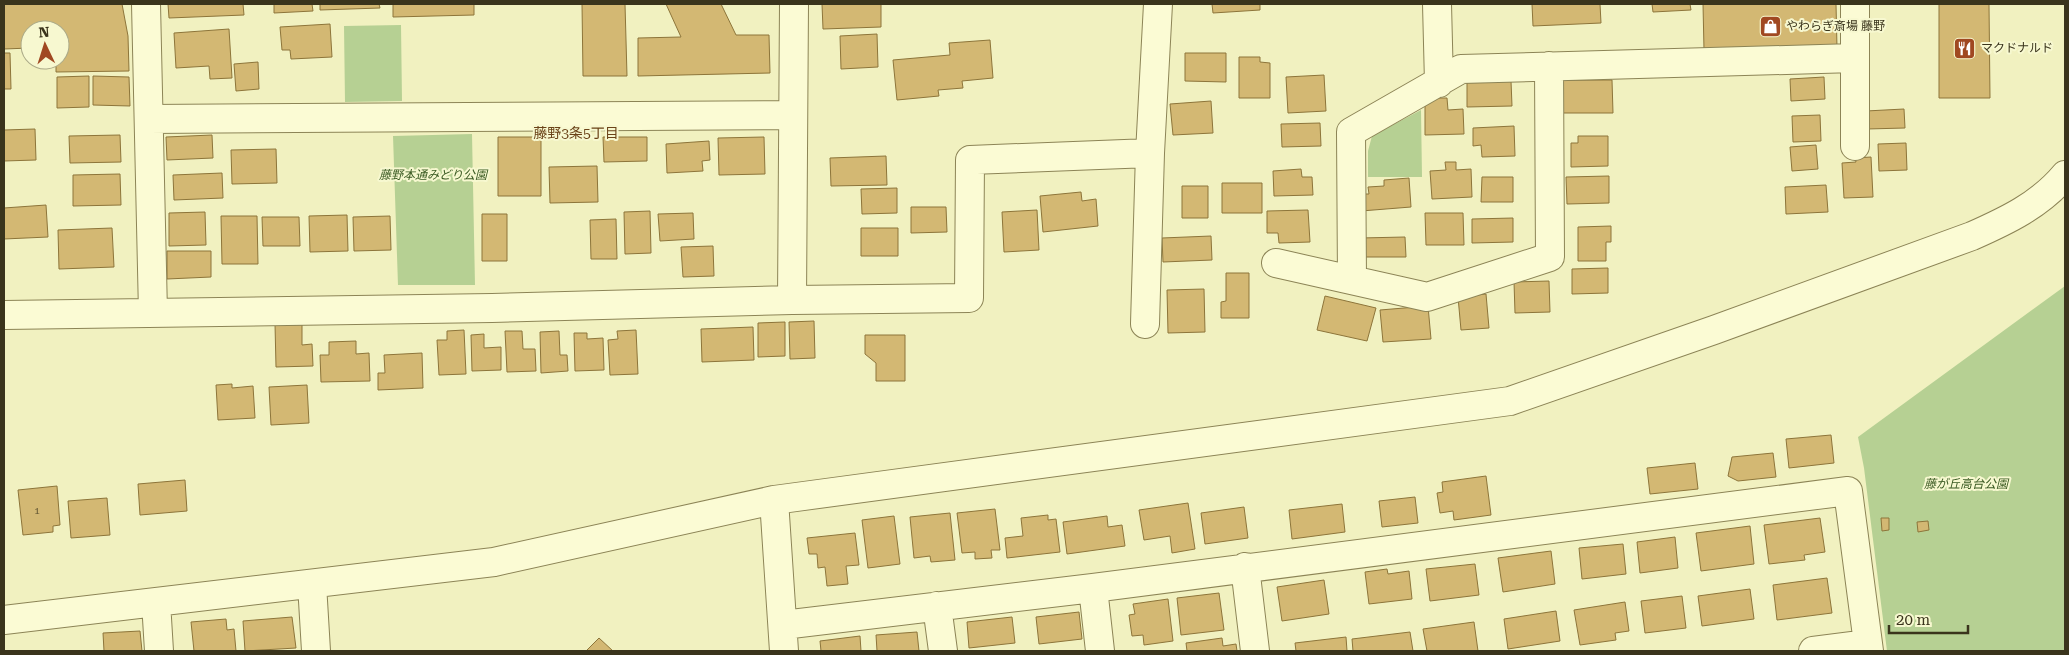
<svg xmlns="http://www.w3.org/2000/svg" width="2069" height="655" viewBox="0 0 2069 655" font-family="'Roboto Serif','Noto Sans JP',serif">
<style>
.green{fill:#b6d093}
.building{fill:#d3b873;stroke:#8d753a}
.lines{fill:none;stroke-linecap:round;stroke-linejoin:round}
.minor-casing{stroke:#8c8456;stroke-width:30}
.minor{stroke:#fbfbd4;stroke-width:28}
.labels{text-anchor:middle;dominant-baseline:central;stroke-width:4;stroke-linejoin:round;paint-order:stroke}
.number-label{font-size:10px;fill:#605532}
.poi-label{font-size:12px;fill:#3a341c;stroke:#f7f8d0;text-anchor:start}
.park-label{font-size:12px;font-style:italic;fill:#395921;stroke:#f7f8d0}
.neighbourhood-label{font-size:14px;fill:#6b4318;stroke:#f7f8d0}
</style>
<rect width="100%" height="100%" fill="#f1f1c0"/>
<path class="green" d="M401 25 402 101 345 102 344 26Z
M1421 110 1422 177H1368V151L1372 136Z
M472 134 475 285H398L393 136Z
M2065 286V651H1887L1864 468 1858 437Z"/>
<path class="building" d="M4 4H122L128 36 129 71 56 72V60H60V30H30V48L4 49Z
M168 4H243L244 15 169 18Z
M274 4H312L313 11 274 13Z
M320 4H379L380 8 320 10Z
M393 4H474V15L393 17Z
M582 4H625L627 76H583Z
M666 4H721L736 35H769L770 73 638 76V38L681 37Z
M822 4H881V27L823 29Z
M1212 4H1260V10L1213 13Z
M1532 4H1600L1601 23 1533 26Z
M1652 4H1690L1691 10 1653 12Z
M1703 4H1836L1837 48 1704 50Z
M1939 4H1989L1990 98H1939Z
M330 24 332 57 291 59 290 50H282L280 27Z
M229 29 232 78 210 79 209 66 176 68 174 33Z
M877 34 878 67 841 69 840 36Z
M990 40 993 78 962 81 963 88 938 90 939 96 897 100 893 60 950 55 949 43Z
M4 53H10L11 89H4Z
M1185 53H1226V82L1185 81Z
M1239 57H1260V62L1270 63V98H1239Z
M258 62 259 89 236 91 234 64Z
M1324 75 1326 111 1288 113 1286 77Z
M89 76V107L57 108V77Z
M93 76 129 77 130 106 93 105Z
M1824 77 1825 99 1791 101 1790 79Z
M1562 80H1612L1613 113H1563Z
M1511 81 1512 106 1467 107V82Z
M1425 98H1447L1448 110 1463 109 1464 134 1425 135Z
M1211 101 1213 133 1173 135 1170 104Z
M1904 109 1905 128 1867 129 1866 111Z
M1820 115 1821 141 1793 142 1792 116Z
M1320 123 1321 146 1282 147 1281 124Z
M1514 126 1515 156 1482 157 1481 145 1473 146V128Z
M35 129 36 160 4 161V130Z
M120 135 121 162 70 163 69 136Z
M212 135 213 158 167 160 166 137Z
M1578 136H1608V166L1571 167V143H1578Z
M498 137H541V196H498Z
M603 137H647V161L604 162Z
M764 137 765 174 719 175 718 138Z
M709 141 710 160 702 161 703 171 667 173 666 144Z
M1906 143 1907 170 1879 171 1878 144Z
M1816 145 1818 169 1792 171 1790 147Z
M276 149 277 183 232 184 231 150Z
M886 156 887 185 831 186 830 158Z
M1871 157 1873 197 1844 198 1842 163 1856 162 1855 158Z
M1445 162H1456V170L1471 169 1472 197 1432 199 1430 171 1446 170Z
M597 166 598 202 550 203 549 167Z
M1301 169 1302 177H1312L1313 195 1274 196 1273 171Z
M222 173 223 198 174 200 173 175Z
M120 174 121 205 73 206V175Z
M1609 176V203L1567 204 1566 177Z
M1482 177H1513V202H1481Z
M1409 178 1411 207 1361 211 1360 194H1369L1368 187 1384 186V180Z
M1222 183H1262V213H1222Z
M1826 185 1828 212 1786 214 1785 187Z
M1182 186H1208V218H1182Z
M897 188V213L862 214 861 189Z
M1081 192 1082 201 1096 199 1098 226 1043 232 1040 196Z
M46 205 48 237 4 239V208Z
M911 207H946L947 232 911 233Z
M1037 210 1039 250 1004 252 1002 212Z
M1308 210 1310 242 1279 243 1278 233H1267V211Z
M650 211 651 253 625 254 624 212Z
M205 212 206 245 169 246V213Z
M693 213 694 239 660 241 658 214Z
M1425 213H1463L1464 245H1426Z
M482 214H507V261H482Z
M347 215 348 251 310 252 309 216Z
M221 216H257L258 264H222Z
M390 216 391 250 354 251 353 217Z
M262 217H299L300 246H263Z
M1513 218V242L1472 243V219Z
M616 219 617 259H591L590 220Z
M1611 226V242H1606V261H1578V227Z
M112 228 114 267 59 269 58 230Z
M861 228H898V256H861Z
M1211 236 1212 260 1163 262 1162 238Z
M1405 237 1406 257H1360V238Z
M713 246 714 276 683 277 681 247Z
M167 251H211V277L167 279Z
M1608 268V293L1572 294V269Z
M1226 273H1249V318H1221V302L1226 301Z
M1549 281 1550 312 1515 313 1514 282Z
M1204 289 1205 332 1168 333 1167 290Z
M1486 294 1489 328 1461 330 1458 297Z
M1325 296 1376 308 1367 341 1317 330Z
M1428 306 1431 339 1383 342 1380 310Z
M814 321 815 358 790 359 789 322Z
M785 322V356L758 357V323Z
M302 323V345L312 344 313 366 276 367 275 324Z
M753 327 754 360 702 362 701 329Z
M464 330 466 374 439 375 437 340H447V331Z
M636 330 638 374 610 375 608 340 618 339 617 331Z
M505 331H522L523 349H535L536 371 507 372Z
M559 331 560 355H567L568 371 541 373 540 332Z
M574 333H587V339L603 338 604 370 575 371Z
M484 334V348L501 347V370L472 371 471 335Z
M865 335H905V381H876V363L865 354Z
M356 341V354L369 353 370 381 321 382 320 355H329V342Z
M422 353 423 388 378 390V373H385L384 355Z
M232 384V388L253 386 255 418 218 420 216 385Z
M307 385 309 423 271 425 269 387Z
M1831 435 1834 463 1789 468 1786 439Z
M1773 453 1776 477 1738 481 1728 476 1732 457Z
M1695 463 1698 489 1650 494 1647 468Z
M1486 476 1491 515 1454 520 1453 511 1440 513 1437 493 1443 492 1442 482Z
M185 480 187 511 140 515 138 484Z
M57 486 60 525 53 526V532L23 535 18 490Z
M1415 497 1418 523 1382 527 1379 501Z
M107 498 110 535 71 538 68 501Z
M1188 503 1195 549 1172 553 1170 536 1144 540 1139 510Z
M1342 504 1345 532 1292 539 1289 510Z
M1244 507 1248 538 1205 544 1201 513Z
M995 509 1000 550H991L992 558 975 559V552L962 553 957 513Z
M950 513 955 560 931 562 930 556 914 558 910 517Z
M1048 515V520L1056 519 1060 552 1007 558 1005 538 1023 536 1021 518Z
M894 516 900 564 868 568 862 520Z
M1107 516 1108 527 1122 525 1125 546 1067 554 1063 522Z
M1820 518 1825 552 1804 555 1805 560 1769 564 1764 525Z
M1881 518H1889V530L1882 531Z
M1928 521 1929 530 1918 532 1917 522Z
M1750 526 1754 564 1701 571 1696 533Z
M855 533 859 565 846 566 848 584 827 586 825 567 818 568 817 554H809L807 538Z
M1675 537 1678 568 1640 573 1637 542Z
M1623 544 1626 574 1582 579 1579 548Z
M1551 551 1555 584 1503 592 1498 558Z
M1475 564 1479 595 1430 601 1426 569Z
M1387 569 1388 574 1409 571 1412 599 1369 604 1365 572Z
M1827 578 1832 613 1777 620 1773 585Z
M1324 580 1329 614 1282 621 1277 587Z
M1750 589 1754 619 1702 626 1698 596Z
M1219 593 1224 630 1181 635 1177 598Z
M1682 596 1686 628 1645 633 1641 601Z
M1168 599 1173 641 1144 645 1143 635 1132 636 1129 615 1135 614 1133 604Z
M1625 602 1629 631 1615 633 1616 640 1580 645 1574 610Z
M1556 611 1560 641 1508 649 1504 619Z
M1079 612 1082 639 1039 644 1036 617Z
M292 617 296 648 245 651 243 621Z
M1012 617 1015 643 969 648 967 622Z
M226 619 227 630 234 629 236 651H194L191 622Z
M1474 622 1478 651H1427L1423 629Z
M140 631 142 651H104L103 633Z
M917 632 919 651H877L876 635Z
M1410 632 1413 651H1353L1352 639Z
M860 636 861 651H821L820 641Z
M1346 637 1347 651H1296L1295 643Z
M599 638 613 651H586Z
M1222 638 1223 646 1236 644 1237 651H1187L1186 643Z"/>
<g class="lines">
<defs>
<path id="minor" d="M146 4 153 313
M1437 4 1439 83
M149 119 793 115
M1855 146V4
M1276 263 1427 297 1550 257 1549 66
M1352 280 1351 132 1461 69 1855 58
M792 300 794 4
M4 315 492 308 792 300 969 298 970 160 1150 153
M1145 324 1150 153 1158 4
M774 500 784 651
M1245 567 1255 651
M312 584 316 651
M1093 588 1100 651
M156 602 159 651
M937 606 943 651
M4 620 494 562 774 500 1510 401 1714 330 1972 236C2006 221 2040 205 2065 175
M783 625 1093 588 1848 491 1869 651
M1813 651 1868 644"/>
</defs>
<use href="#minor" class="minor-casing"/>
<use href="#minor" class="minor"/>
</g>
<defs>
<symbol id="shop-square" viewBox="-11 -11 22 22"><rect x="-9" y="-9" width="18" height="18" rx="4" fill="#a04821" stroke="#f7f8d0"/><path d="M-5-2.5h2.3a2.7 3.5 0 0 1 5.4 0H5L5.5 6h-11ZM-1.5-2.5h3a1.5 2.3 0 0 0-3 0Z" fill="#fff"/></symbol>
<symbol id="restaurant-square" viewBox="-11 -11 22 22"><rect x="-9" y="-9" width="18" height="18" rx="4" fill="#a04821" stroke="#f7f8d0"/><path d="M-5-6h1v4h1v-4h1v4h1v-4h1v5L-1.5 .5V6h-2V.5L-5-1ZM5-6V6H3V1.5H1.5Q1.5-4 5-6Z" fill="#fff"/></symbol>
</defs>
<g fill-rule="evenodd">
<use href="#shop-square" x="1758" y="14" width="25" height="25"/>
<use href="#restaurant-square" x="1952" y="36" width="25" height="25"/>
</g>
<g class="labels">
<g class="number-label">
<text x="37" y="510">1</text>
</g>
<g class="poi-label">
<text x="1786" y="26">やわらぎ斎場 藤野</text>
<text x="1981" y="48">マクドナルド</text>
</g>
<g class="park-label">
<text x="433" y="175">藤野本通みどり公園</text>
<text x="1966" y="484">藤が丘高台公園</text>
</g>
<g class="neighbourhood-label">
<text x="576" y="133">藤野3条5丁目</text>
</g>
</g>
<rect width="2069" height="655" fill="none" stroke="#3a341c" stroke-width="10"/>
<g transform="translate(45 45) rotate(356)"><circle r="24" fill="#f7f8d0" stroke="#abaa88"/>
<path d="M0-4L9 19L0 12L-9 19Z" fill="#a04821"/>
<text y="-8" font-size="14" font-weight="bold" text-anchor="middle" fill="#3a341c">N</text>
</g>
<path d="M1889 625v8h79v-8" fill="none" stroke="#3a341c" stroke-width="2.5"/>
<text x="1896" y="625" font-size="15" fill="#3a341c" stroke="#f7f8d0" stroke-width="4" paint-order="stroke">20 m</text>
</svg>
